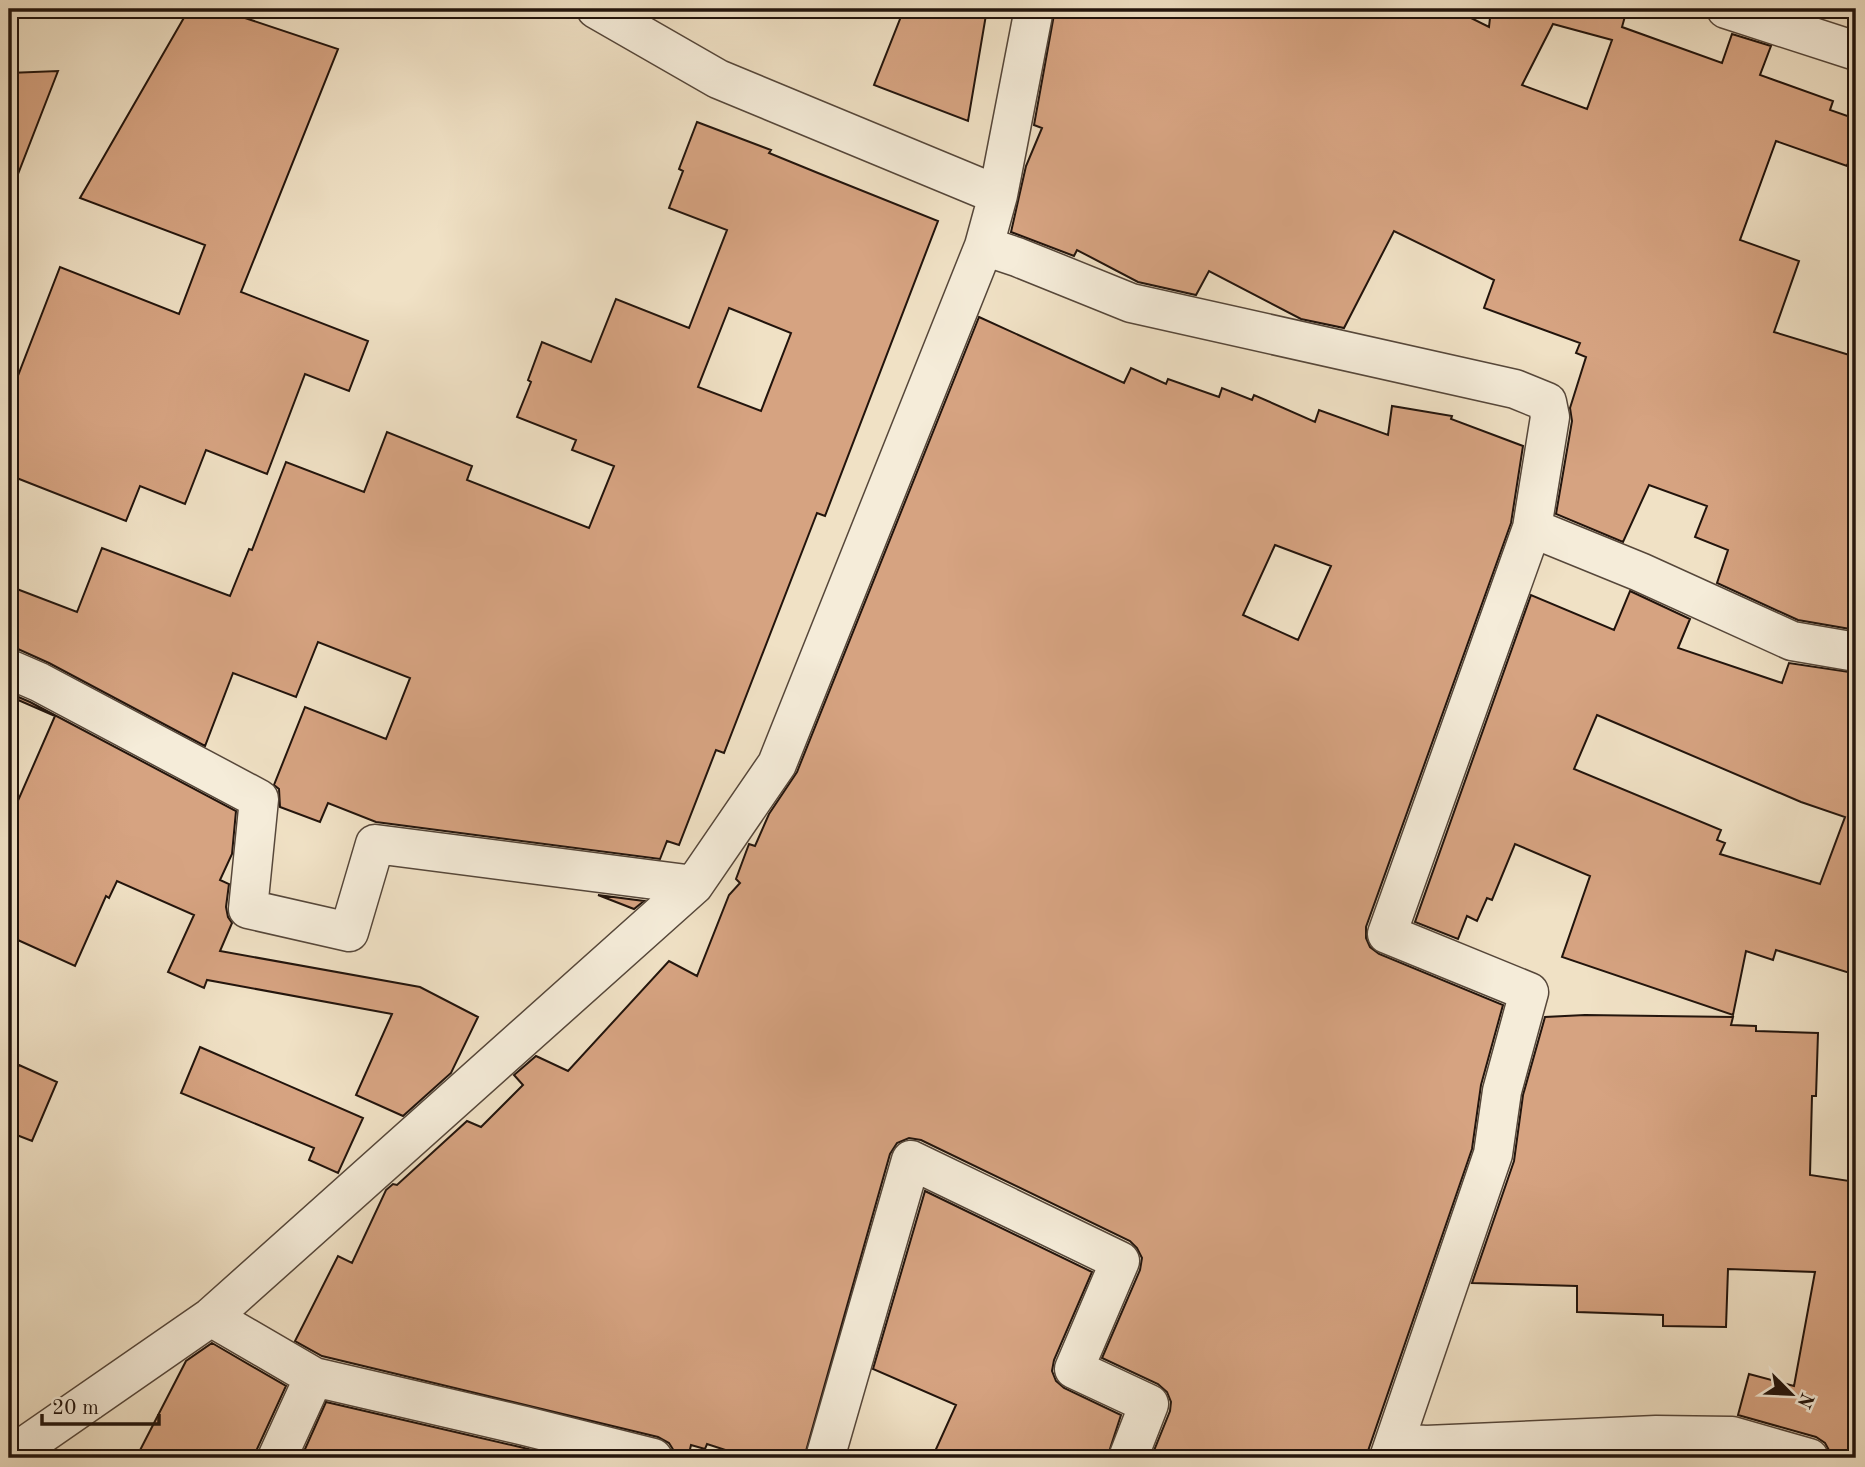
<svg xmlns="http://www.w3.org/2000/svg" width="1865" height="1467" viewBox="0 0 1865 1467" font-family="'Old Standard TT',serif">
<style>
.building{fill:#d6a381;stroke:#22140c;stroke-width:2;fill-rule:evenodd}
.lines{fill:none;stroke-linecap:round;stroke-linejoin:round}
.minor-casing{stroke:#56473a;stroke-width:41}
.minor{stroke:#f5ecd9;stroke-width:38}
</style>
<rect width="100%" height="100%" fill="#f0e1c5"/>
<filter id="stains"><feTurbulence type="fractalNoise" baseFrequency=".00286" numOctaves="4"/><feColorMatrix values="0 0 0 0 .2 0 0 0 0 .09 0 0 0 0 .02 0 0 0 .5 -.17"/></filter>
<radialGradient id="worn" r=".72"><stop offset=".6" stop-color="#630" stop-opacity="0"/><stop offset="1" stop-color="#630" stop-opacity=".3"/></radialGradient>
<path class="building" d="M189 9H218L338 49 241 292 368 341 349 391 305 374 267 474 206 450 185 504 140 486 126 521 9 475V399L60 267 179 314 205 245 80 198Z
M904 9H987L968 121 874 85Z
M1055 9H1453L1489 27 1491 9H1627L1622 27 1722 63 1732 34 1771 46 1760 75 1833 101 1830 110 1856 119V139L1847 166 1776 141 1740 240 1799 261 1774 332 1856 357V630L1798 620 1717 583 1728 550 1695 537 1707 506 1649 485 1623 542 1556 514 1572 421 1570 408 1586 357 1576 353 1580 343 1484 308 1494 280 1394 231 1344 328 1301 319 1209 271 1196 295 1138 282 1077 250 1074 256 1011 232 1026 166 1042 128 1034 125ZM1553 24 1612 40 1587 109 1522 85Z
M58 71 11 192H9V73Z
M697 122 771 150 769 153 818 173 938 221 825 516 817 513 724 753 716 750 679 845 667 841 660 859 376 822 328 803 320 822 280 807 279 789 274 785 305 707 386 739 410 678 318 642 296 697 233 673 205 746 49 663 18 649 9 648V586L77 612 102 548 230 596 249 549 252 550 286 462 364 492 387 432 472 466 467 480 589 528 614 466 572 450 576 440 517 417 531 382 528 380 542 342 591 362 616 299 689 328 727 230 669 208 683 171 679 169ZM729 308 791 333 761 411 698 387Z
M979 317 1124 383 1131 368 1166 384 1168 379 1219 397 1222 388 1252 400 1254 395 1315 422 1319 410 1388 435 1392 406 1452 416 1451 419 1523 446 1511 523 1366 927V938L1370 947 1379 954 1503 1005 1481 1085 1472 1149 1368 1451V1458H1151L1170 1411 1171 1402 1167 1392 1158 1384 1102 1358 1140 1270 1142 1258 1137 1248 1130 1241 921 1140 909 1138 897 1143 890 1154 804 1458H750L707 1444 705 1449 691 1445 688 1458H674V1451L669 1443 658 1437 322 1356 295 1341 338 1256 352 1263 386 1190 393 1184 397 1185 467 1121 481 1127 523 1085 514 1075 536 1056 568 1071 669 961 697 976 729 895 740 883 736 879 749 844 755 846 769 814 797 772ZM1275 545 1331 566 1298 640 1243 615Z
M1630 591 1690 619 1678 648 1782 683 1789 663 1856 673V975L1776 950 1773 960 1746 951 1733 1015 1562 957 1590 876 1515 844 1492 900 1487 898 1477 921 1467 916 1458 939 1415 922 1531 595 1614 630ZM1597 715 1801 802 1845 817 1820 884 1720 854 1725 843 1717 840 1721 830 1574 769Z
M9 693 30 702 236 811 232 854 220 880 229 884 226 907 228 917 232 923 220 951 420 987 478 1017 451 1073 403 1116 356 1095 392 1014 207 980 204 988 168 972 194 915 117 881 109 898 106 896 75 966 9 936V799L17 803 55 716 9 696Z
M598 895 644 901 634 909Z
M1585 1015 1733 1017 1731 1025 1756 1026V1031L1818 1033 1816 1096H1812L1810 1175 1856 1182V1458H1830V1452L1825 1443 1816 1437 1738 1415 1749 1374 1794 1386 1815 1272 1728 1269 1726 1327 1663 1326V1315L1577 1312V1286L1472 1283 1514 1161 1523 1095 1545 1017Z
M200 1047 363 1118 338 1173 309 1160 314 1148 181 1093Z
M19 1065 57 1082 32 1141 9 1132V1088Z
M925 1191 1092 1272 1054 1360 1052 1371 1056 1381 1064 1388 1121 1415 1107 1458H932L956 1405 873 1369Z
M212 1343 286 1386 257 1449 255 1458H136L186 1361Z
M326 1402 520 1447 564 1458H301Z"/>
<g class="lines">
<defs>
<path id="minor" d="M596 9 718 79 998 195
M1726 9 1856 51
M984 246 1017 257 1131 303 1515 389 1547 402 1550 417 1532 528
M9 669 39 682 259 799 248 909 349 932 375 844 694 885
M211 1317 314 1377 525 1426 653 1458
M1394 1443 1426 1445 1656 1435 1732 1436 1809 1458
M9 1457 211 1317 694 885 777 764 984 246 998 195 1034 9
M277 1458 314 1377
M825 1458 911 1160 1120 1261 1074 1369 1149 1404 1128 1458
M1389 1458 1493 1154 1502 1091 1529 992 1387 934 1532 528 1640 572 1792 641 1856 652"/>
</defs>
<use href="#minor" class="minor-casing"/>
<use href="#minor" class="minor"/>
</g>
<rect width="1865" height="1467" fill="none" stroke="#f0e1c5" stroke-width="35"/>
<rect x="10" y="10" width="1844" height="1446" fill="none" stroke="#22140c" stroke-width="3.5"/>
<rect x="18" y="18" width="1830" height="1432" fill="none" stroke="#22140c" stroke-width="2"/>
<g transform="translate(1791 1394) rotate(114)" stroke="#f5ecd9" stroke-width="5" paint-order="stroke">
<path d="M0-5L12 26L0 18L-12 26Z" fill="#22140c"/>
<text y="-10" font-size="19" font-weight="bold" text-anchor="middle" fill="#22140c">N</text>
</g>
<path d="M42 1414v10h117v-10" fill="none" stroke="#22140c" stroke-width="3.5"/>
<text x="52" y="1414" font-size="21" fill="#22140c" stroke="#f5ecd9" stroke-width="5" paint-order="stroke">20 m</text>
<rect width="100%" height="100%" filter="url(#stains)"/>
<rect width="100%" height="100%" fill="url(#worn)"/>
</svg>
